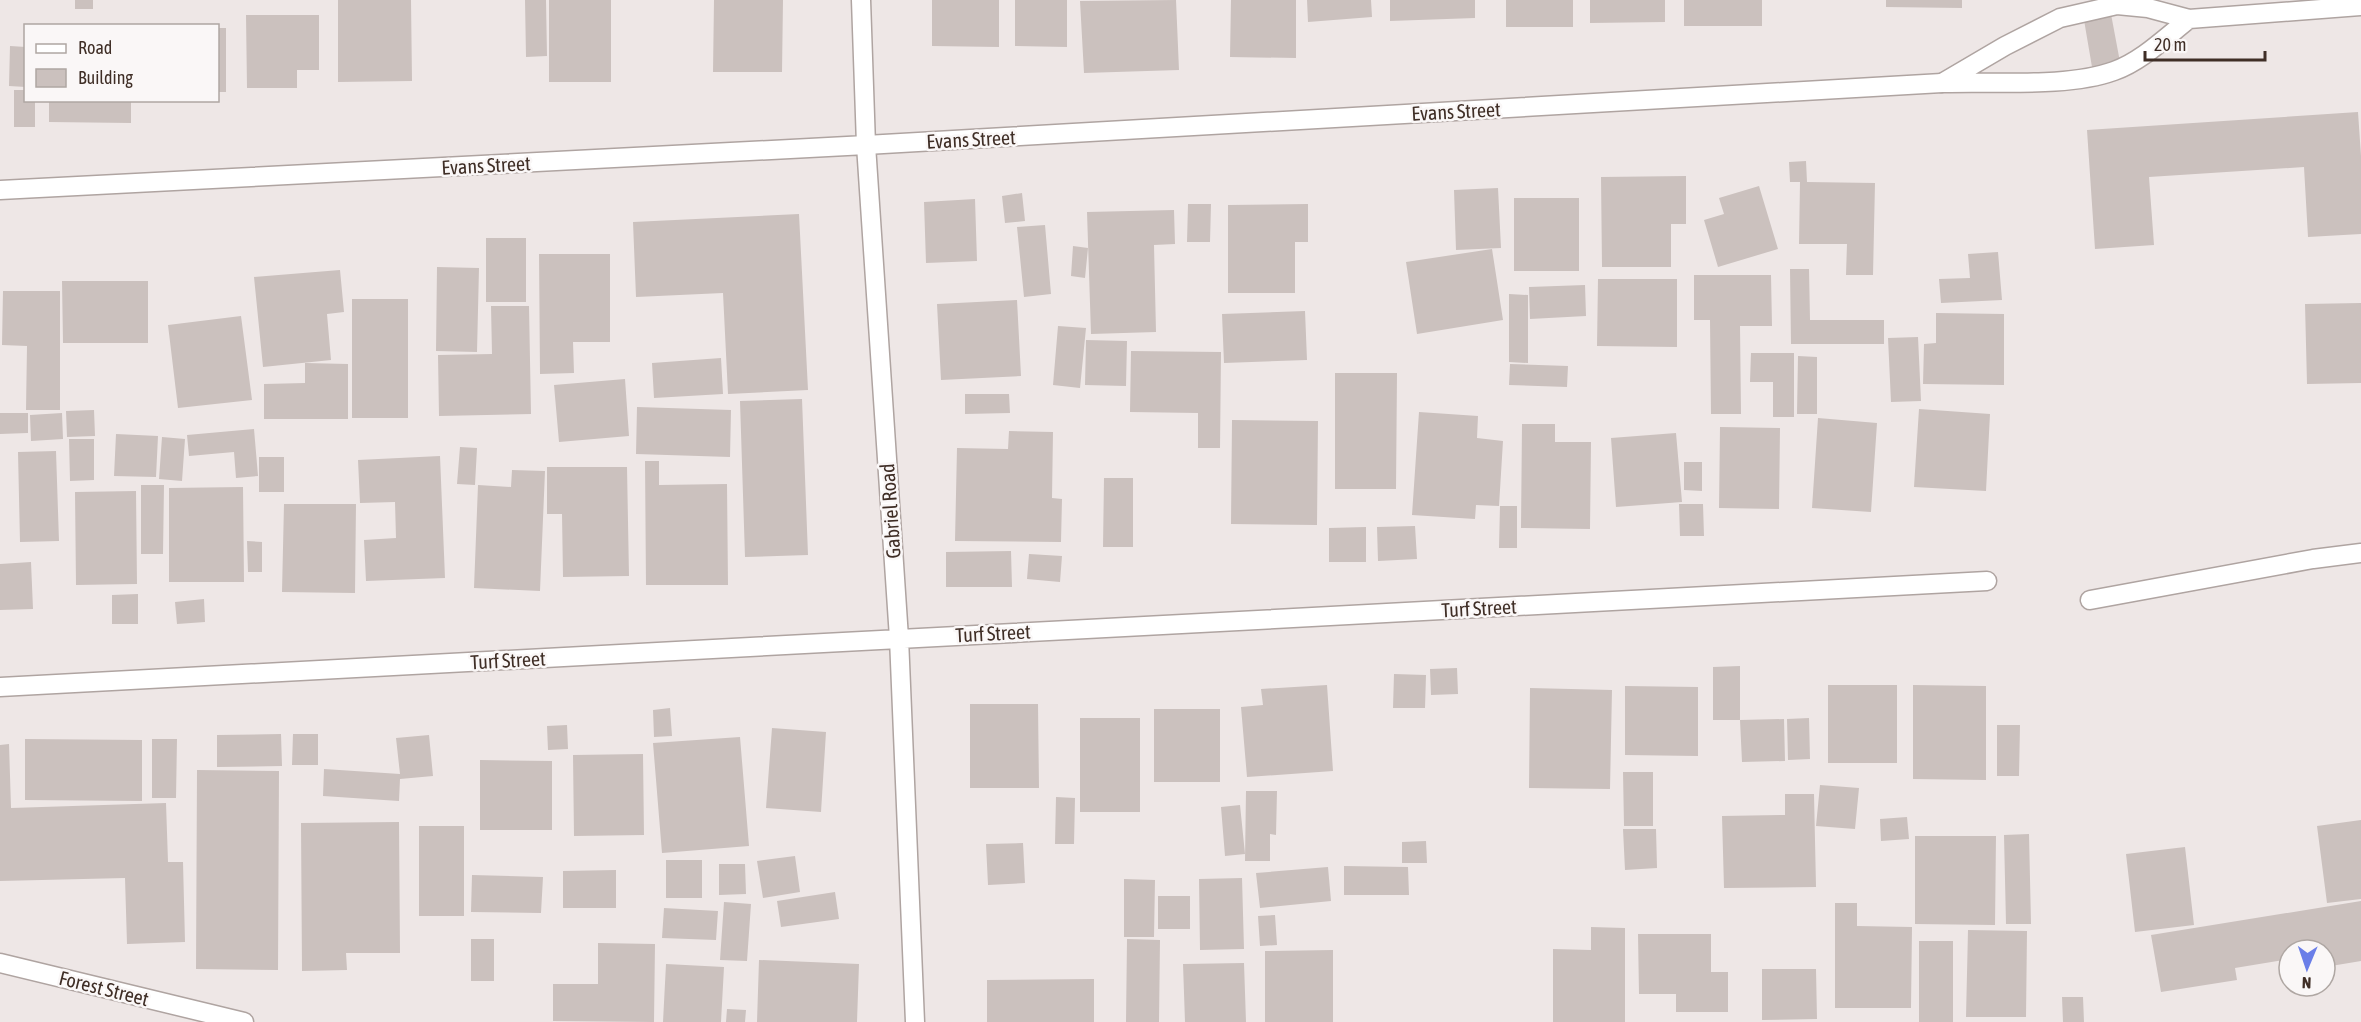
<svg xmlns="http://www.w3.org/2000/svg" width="2361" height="1022" viewBox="0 0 2361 1022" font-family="'Asap Condensed',sans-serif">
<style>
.building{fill:#cbc1be}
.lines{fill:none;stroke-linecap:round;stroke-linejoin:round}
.lane-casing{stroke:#afa4a1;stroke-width:21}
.street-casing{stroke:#afa4a1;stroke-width:21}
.lane{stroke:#fff;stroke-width:18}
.street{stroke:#fff;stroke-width:18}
.labels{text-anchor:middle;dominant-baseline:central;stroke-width:5;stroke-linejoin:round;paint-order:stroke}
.street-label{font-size:20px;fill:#3f2e26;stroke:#faf7f7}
</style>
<rect width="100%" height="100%" fill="#eee7e6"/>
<path class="building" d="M75 0H93V9H75Z
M338 0H411L412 81 338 82Z
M525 0H546L547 56 526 57Z
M549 0H611V82H549Z
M714 0H783L782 72H713Z
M932 0H999V47L932 46Z
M1015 0H1067V47L1015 46Z
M1176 0 1179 70 1084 73 1080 1Z
M1231 0H1296V58L1230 57Z
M1307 0H1371L1372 17 1308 22Z
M1390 0H1475V18L1390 21Z
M1506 0H1573V27H1506Z
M1590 0H1665V22L1590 23Z
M1684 0H1762V26H1684Z
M1886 0H1962V8L1886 7Z
M2111 14 2120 62 2092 67 2084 20Z
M246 15H319V70H297V88H247Z
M218 28H226V92H218Z
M10 46 26 47V87L9 86Z
M14 90H26V100H35V127H14Z
M49 100H131V123L49 122Z
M2358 112 2361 156V234L2308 237 2304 167 2149 177 2154 245 2095 249 2087 130Z
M1806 161 1807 182 1875 183 1873 275H1846L1847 244H1799L1800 182H1790L1789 162Z
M1686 176V224H1671V267H1602L1601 177Z
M1759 186 1778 249 1718 267 1704 220 1724 214 1719 198Z
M1498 188 1501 248 1456 250 1454 190Z
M1022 193 1025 221 1005 223 1002 196Z
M1514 198H1579V271H1514Z
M975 199 977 261 926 263 924 202Z
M1188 204H1211L1210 242H1187Z
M1308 204V242H1295V293H1228V205Z
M1174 210 1175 244 1154 245 1156 332 1091 334 1087 212Z
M799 214 808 390 728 394 723 293 636 297 633 222Z
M1045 225 1051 294 1024 297 1017 227Z
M486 238H526V302H486Z
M1073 246 1088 248 1085 278 1071 276Z
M1492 249 1503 320 1417 334 1406 262Z
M1998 252 2002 300 1941 303 1939 279 1970 278 1968 254Z
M539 254H610V342H573L574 373 540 374Z
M437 267 479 268 477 352 436 351Z
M1790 269H1809L1810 320H1884V344H1791Z
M340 270 344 312 327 314 331 360 263 367 254 277Z
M1694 275H1771L1772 326H1740L1741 414H1711L1710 320H1694Z
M1598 279H1677V347L1597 346Z
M62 281H148V343H63Z
M1585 285 1586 316 1530 319 1529 287Z
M3 291H60V410H26L27 346 2 345Z
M1509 294 1528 295V363L1509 362Z
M352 299H408V418H352Z
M1017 300 1021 376 941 380 937 304Z
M2361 303V383L2307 384 2305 304Z
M491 306H529L531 414 439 416 438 355 492 354Z
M1305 311 1307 360 1224 363 1222 314Z
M1936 313 2004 314V385L1923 384 1924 344 1936 343Z
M241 316 252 400 178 408 168 325Z
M1058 326 1086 328 1080 388 1053 385Z
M1918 337 1921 401 1891 402 1888 338Z
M1086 340 1127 341 1126 386 1085 385Z
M1131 351 1221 352 1220 448H1198V413L1130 412Z
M1751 353H1794V417H1773V382H1750Z
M1798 356 1817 357V414H1797Z
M721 358 723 394 654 398 652 363Z
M305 363 348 364V419H264V384L305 383Z
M1510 364 1568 366 1567 387 1509 385Z
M1335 373H1397L1396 489H1335Z
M625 379 629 436 559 442 554 385Z
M965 394H1009L1010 413 965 414Z
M802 399 808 555 745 557 740 401Z
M637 407 731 410 730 457 636 454Z
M1919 409 1990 414 1986 491 1914 487Z
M94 410 95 436 67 437 66 411Z
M1419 412 1478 416 1477 438 1503 441 1499 506 1476 505 1475 519 1412 515Z
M0 413H28V433L0 434Z
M62 413 63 439 31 441 30 415Z
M1818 418 1877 423 1871 512 1812 508Z
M1232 420 1318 421 1317 525 1231 524Z
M1522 424H1555V442H1591L1590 529 1521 528Z
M1720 427 1780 428 1779 509 1719 508Z
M254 429 258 476 236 478 234 452 189 456 187 435Z
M1009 431 1053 432 1052 498 1062 499 1061 542 955 541 957 448 1008 449Z
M1676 433 1682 502 1616 507 1611 438Z
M116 434 158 436 156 477 114 476Z
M162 437 185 439 182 481 159 479Z
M69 439H94V480L70 481Z
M460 447 477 448 475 485 457 484Z
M56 451 59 541 20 542 18 452Z
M440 456 445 578 366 581 364 540 396 538 395 502 360 503 358 460Z
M259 457H284V492H259Z
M645 461H659V485L727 484 728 585H646Z
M1684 462H1702V491L1684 490Z
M547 467H627L629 576 563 577 562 514H547Z
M512 470 545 471 540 591 474 588 478 485 511 487Z
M1104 478H1133V547H1103Z
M141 485H164L163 554H141Z
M243 487 244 582H169V488Z
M136 491 137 584 76 585 75 492Z
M284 504H356L355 593 282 592Z
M1679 504H1703L1704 536H1680Z
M1500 506H1517V548H1499Z
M1415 526 1417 559 1378 561 1377 527Z
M1366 527V562H1329V528Z
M247 541 262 542V572H248Z
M1011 551 1012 587H946V552Z
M1029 554 1062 556 1060 582 1027 579Z
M31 562 33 609 0 610V564Z
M138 594V624H112V595Z
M204 599 205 622 177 624 175 602Z
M1740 666V720H1713V667Z
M1457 668 1458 694 1431 695 1430 669Z
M1394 674 1426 675 1425 708H1393Z
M1327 685 1333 771 1247 777 1241 707 1263 705 1261 689Z
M1828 685H1897V763H1828Z
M1913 685 1986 686V780L1913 779Z
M1625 686 1698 687V756L1625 755Z
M1530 688 1612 690 1610 789 1529 788Z
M970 704H1038L1039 788H970Z
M670 708 672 736 654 737 653 710Z
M1154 709H1220V782H1154Z
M1080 718H1140V812H1080Z
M1809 718 1810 759 1788 760 1787 719Z
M1784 719 1785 761 1742 762 1740 720Z
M567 725 568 749 548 750 547 726Z
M1997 725H2020L2019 776H1997Z
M772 728 826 732 821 812 766 808Z
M281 734 282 766 217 767V735Z
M293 734H318V765H292Z
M429 735 433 776 400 779 399 801 323 796 324 769 400 774 396 738Z
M740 737 749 846 662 853 653 743Z
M25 739 142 740V801L25 800Z
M152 739H177L176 798H152Z
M9 744 11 808 166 803 168 862H183L185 942 127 944 125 878 0 881V745Z
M643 754 644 835 574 836 573 755Z
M480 760 552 761V830H480Z
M197 770 279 771 278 970 196 969Z
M1623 772H1653V826H1624Z
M1820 785 1859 788 1855 829 1816 826Z
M1246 791H1277L1276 835 1270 834V861H1245Z
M1785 794H1814L1816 887 1724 888 1722 816 1785 815Z
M1056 797 1075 798 1074 844H1055Z
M1240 805 1245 854 1225 856 1221 807Z
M1907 817 1909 839 1881 841 1880 819Z
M2361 820V899L2327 903 2317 826Z
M399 822 400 953H346L347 970 302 971 301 823Z
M419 826H464V916H419Z
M1623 829H1656L1657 868 1625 870Z
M2029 834 2031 924H2006L2004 835Z
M1915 836H1996L1995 925 1915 924Z
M1426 841 1427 863H1402V842Z
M1023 843 1025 883 988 885 986 844Z
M2185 847 2194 925 2135 932 2126 854Z
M795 856 800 892 763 898 757 861Z
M666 860H702V898H666Z
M719 864H745L746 894 719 895Z
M1344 866 1408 867 1409 895H1344Z
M1328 867 1331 901 1260 908 1256 873Z
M616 870V908H563V871Z
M472 875 543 877 541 913 471 912Z
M1242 878 1244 949 1200 950 1199 879Z
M1124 879 1155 880 1154 937H1124Z
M835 892 839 919 781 927 777 901Z
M1158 896H1190V929H1158Z
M2361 901V961L2325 967V950H2289V959L2235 968 2237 980 2161 992 2151 935Z
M724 902 751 904 747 961 720 960Z
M1835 903H1857V926L1912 927 1911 1008H1835Z
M664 908 718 911 716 940 662 938Z
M1275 915 1277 945 1260 946 1258 916Z
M1591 927 1625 928V1022H1553V949L1591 950Z
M1968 930 2027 931 2026 1017H1966Z
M1638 934H1711V972H1728V1012H1676V994H1639Z
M471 939H494V981H471Z
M1127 939 1160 940 1159 1022H1126Z
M1919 941H1953V1022H1919Z
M598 943 655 944 654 1022 553 1021V984H598Z
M1333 950V1022H1265V951Z
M759 960 859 964 857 1022H757Z
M1244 963 1246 1022H1185L1183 964Z
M666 964 724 967 721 1022H663Z
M1762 969H1816L1817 1019 1762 1020Z
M1094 979V1022H987V980Z
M2062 997H2083L2084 1022H2063Z
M727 1009 746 1010 745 1022H726Z"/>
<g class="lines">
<defs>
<path id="lane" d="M1942 83 2005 46 2060 18 2117 5 2148 8 2189 19 2361 6
M1944 83C1995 81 2067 88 2114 71 2142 61 2166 37 2189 19
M2090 600 2313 559 2361 553"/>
<path id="street" d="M861 0 866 145 899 638 915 1022
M0 190 866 145 1942 83
M0 687 1987 581
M0 963 244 1022"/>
</defs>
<use href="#lane" class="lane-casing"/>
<use href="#street" class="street-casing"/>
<use href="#lane" class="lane"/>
<use href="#street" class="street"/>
</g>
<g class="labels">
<g class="street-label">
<text transform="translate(1456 111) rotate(-3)">Evans Street</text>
<text transform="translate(971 139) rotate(-3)">Evans Street</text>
<text transform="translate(486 165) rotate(-3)">Evans Street</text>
<text transform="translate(890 511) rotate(-94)">Gabriel Road</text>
<text transform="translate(1479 608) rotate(-3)">Turf Street</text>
<text transform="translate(993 633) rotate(-3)">Turf Street</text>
<text transform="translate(508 660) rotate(-3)">Turf Street</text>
<text transform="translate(104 988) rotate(14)">Forest Street</text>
</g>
</g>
<rect x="24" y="24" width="195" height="78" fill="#faf7f7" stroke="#afa7a3" stroke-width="1.5"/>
<rect x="36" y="44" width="30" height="9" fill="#ffffff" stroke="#afa7a3" stroke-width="1.5"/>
<text x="78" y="54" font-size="18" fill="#3f2e26">Road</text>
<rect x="36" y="69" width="30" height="18" fill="#cbc1be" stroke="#afa7a3" stroke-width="1.5"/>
<text x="78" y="84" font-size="18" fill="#3f2e26">Building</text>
<g transform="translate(2307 968) rotate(182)"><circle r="28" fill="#faf7f7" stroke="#afa7a3" stroke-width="1.5"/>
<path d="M0-4.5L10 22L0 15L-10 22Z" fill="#6a7ee8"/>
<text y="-9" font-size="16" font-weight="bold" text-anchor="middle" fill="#3f2e26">N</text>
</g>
<path d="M2145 51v9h120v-9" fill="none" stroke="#3f2e26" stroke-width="3"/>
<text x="2154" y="51" font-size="18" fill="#3f2e26" stroke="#faf7f7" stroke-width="4.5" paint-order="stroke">20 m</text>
</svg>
